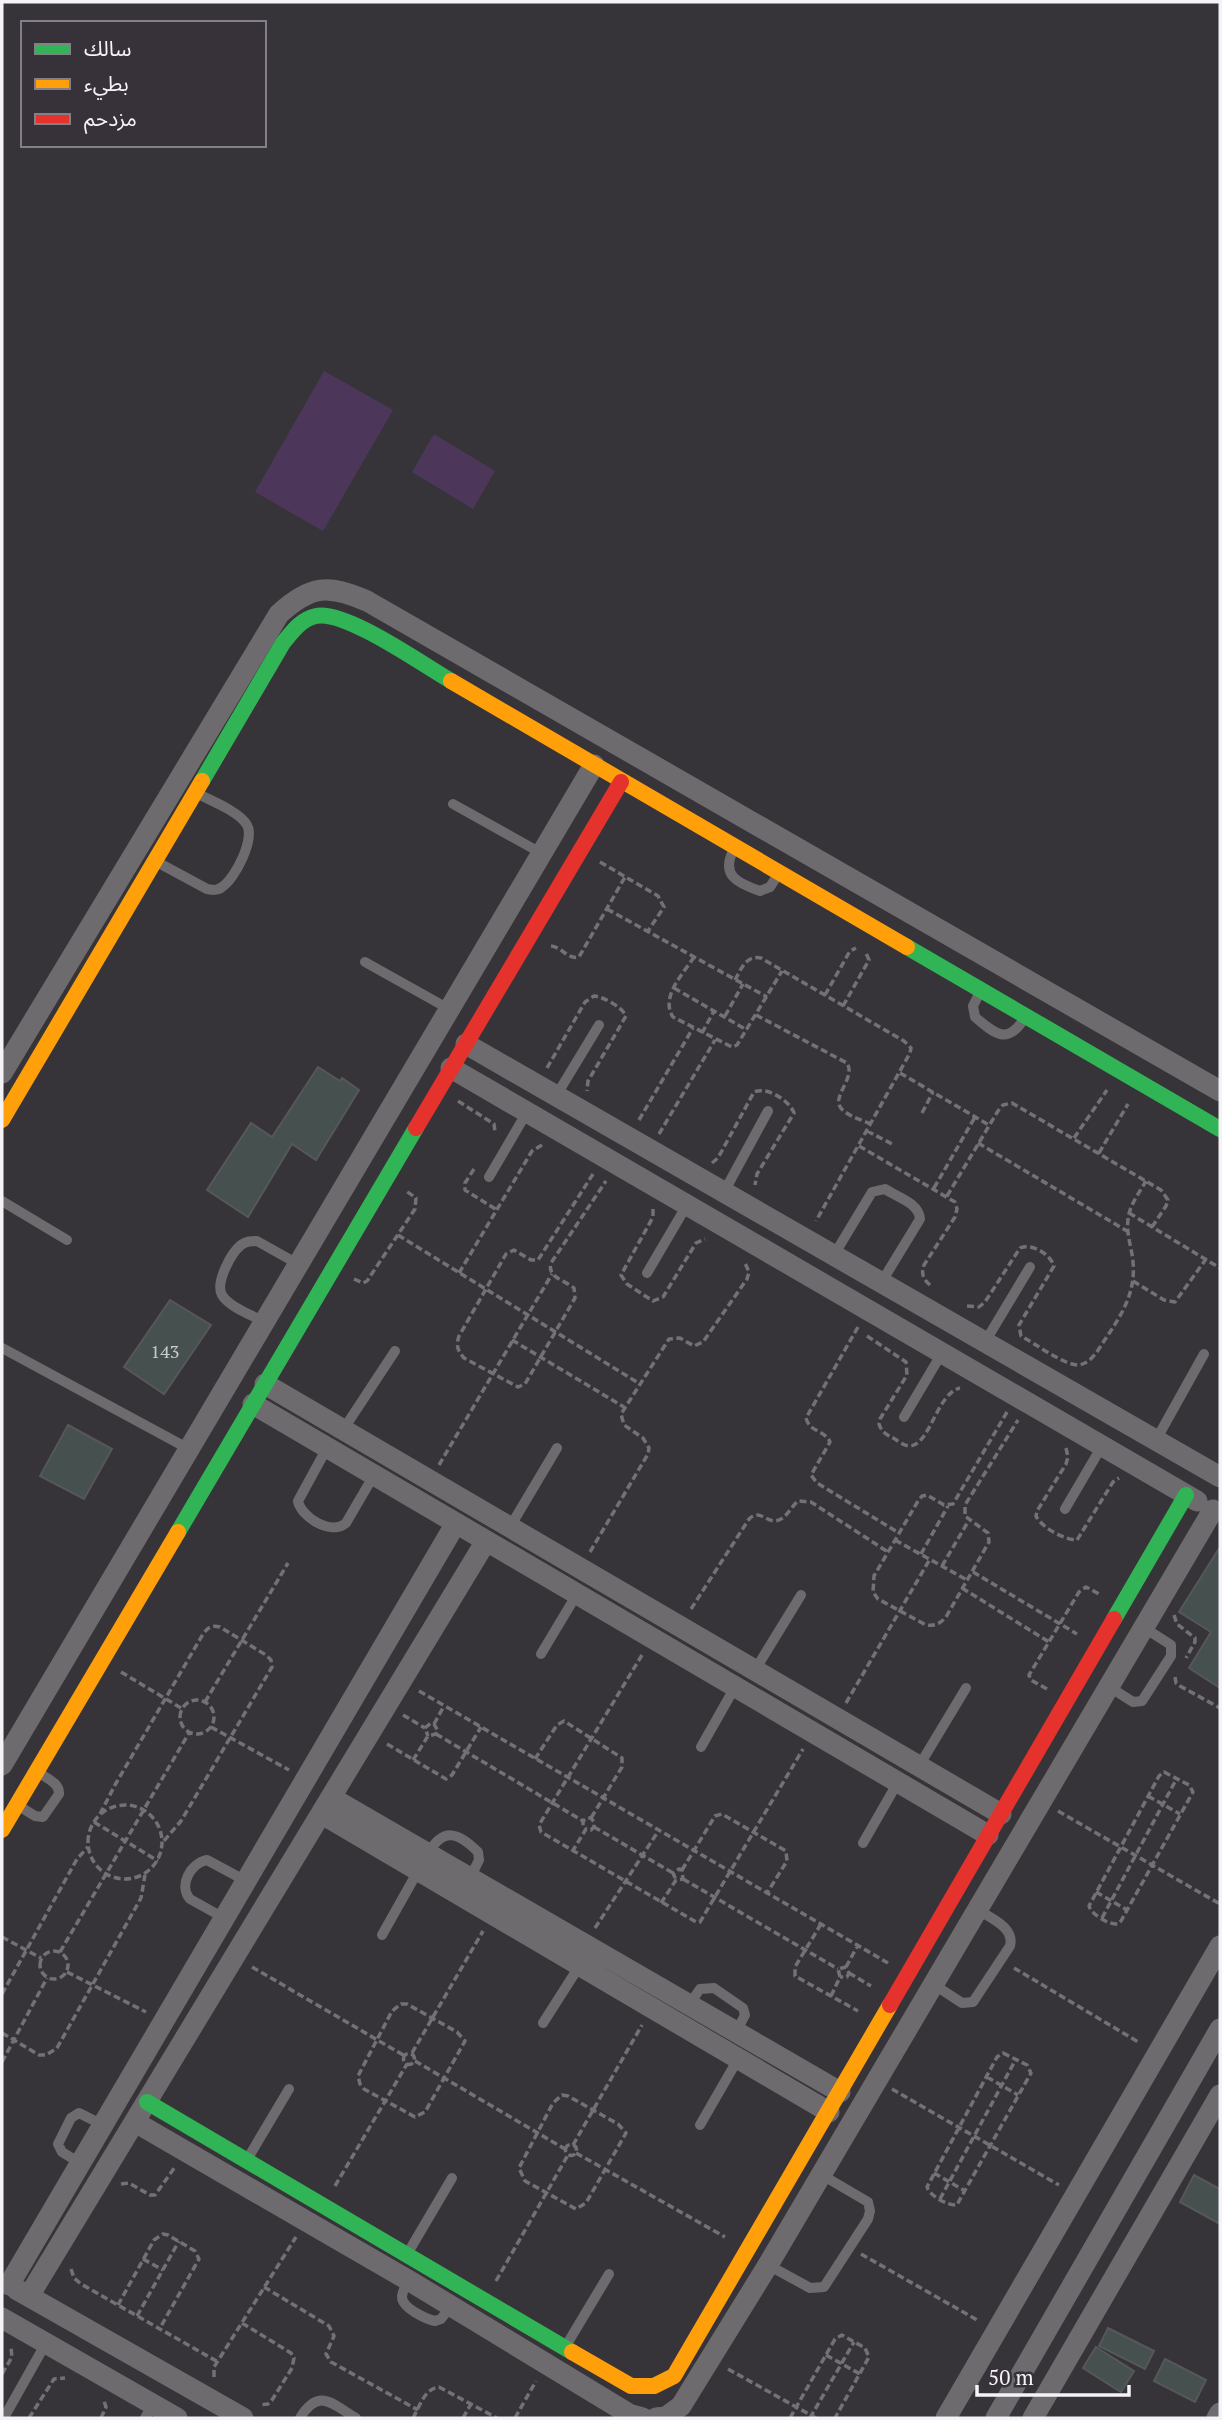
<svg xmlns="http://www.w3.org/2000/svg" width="1222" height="2420" viewBox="0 0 1222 2420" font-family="'PT Serif','Noto Sans Arabic',serif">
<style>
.green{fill:#4c375b}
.building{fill:#46504f;stroke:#565758;stroke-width:2}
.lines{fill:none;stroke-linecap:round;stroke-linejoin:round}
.path{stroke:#727174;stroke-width:3.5;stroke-dasharray:7 3.5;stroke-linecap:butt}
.lane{stroke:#6d6b6e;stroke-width:10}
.street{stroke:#6d6b6e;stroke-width:21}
.fast{stroke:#30b455;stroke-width:16}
.slow{stroke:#ff9f0a;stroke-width:16}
.jam{stroke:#e5322d;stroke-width:16}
.labels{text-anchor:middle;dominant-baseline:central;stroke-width:6;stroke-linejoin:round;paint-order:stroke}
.number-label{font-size:18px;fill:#cacace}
</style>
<rect width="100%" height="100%" fill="#363438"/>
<path class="green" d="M324 371 393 410 323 531 255 492Z
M434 434 495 471 473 509 412 472Z"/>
<path class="building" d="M318 1067 340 1081 342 1078 359 1090 316 1160 292 1144 248 1217 207 1190 251 1123 272 1137Z
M170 1300 211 1325 164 1394 124 1367Z
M68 1425 112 1449 84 1499 40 1476Z
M1220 1547V1688L1189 1668 1211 1632 1179 1612Z
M1194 2175 1220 2189V2224L1180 2202Z
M1108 2328 1154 2351 1145 2369 1099 2346Z
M1096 2347 1134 2371 1121 2392 1083 2368Z
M1165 2359 1206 2380 1195 2402 1154 2381Z"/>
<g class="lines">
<path class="path" d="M600 862 658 896 664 907 648 931
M607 909 767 997
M551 946C562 947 568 960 579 957L625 877
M694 957C683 974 660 997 673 1017L732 1047 737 1045 782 971
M735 980C741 969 746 955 761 958L904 1041 911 1048 910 1053 816 1221
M674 988 747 1030
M825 995 850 951 856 948
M843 1006 869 960 866 953
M756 1015 847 1063C857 1079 827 1099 844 1111 851 1117 862 1120 871 1124
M725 1016 743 984
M702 1033 714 1011
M547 1068 585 1002 594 996C604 997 622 1007 626 1016L588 1081 587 1091
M900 1073 989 1125
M458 1101 494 1124 495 1132
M922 1113 933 1092
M639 1120 693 1028
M867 1131 894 1145
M659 1134 715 1040
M1074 1138 1107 1090
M978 1143 1127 1231
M859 1146 955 1202 957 1209 955 1217 924 1265C921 1274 923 1279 930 1285
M1099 1153 1128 1104
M712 1163 718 1158 754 1092C767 1086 790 1101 794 1113L757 1174 755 1185
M474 1169 465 1183V1190L497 1210
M593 1174 538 1260H531L514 1250 506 1254 459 1336C456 1345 457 1350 464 1358L518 1387 525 1384 575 1298 574 1288C565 1280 547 1278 551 1263L606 1181
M934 1188 975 1117
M947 1196 998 1111 1003 1105 1012 1103 1161 1190 1168 1200 1166 1206 1152 1227
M653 1209V1217L621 1275 627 1284 653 1301 663 1297 696 1243 705 1239
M1129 1213 1220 1268
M398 1235 640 1384
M459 1273 532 1151 542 1145
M354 1279 363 1283 367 1281 415 1209 416 1198 406 1191
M1133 1281 1164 1300 1175 1302 1206 1259
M967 1306 979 1307 985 1302 1020 1248C1032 1243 1050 1254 1054 1266L1019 1325 1021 1336C1034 1343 1064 1365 1078 1365 1091 1364 1098 1350 1104 1341 1121 1316 1136 1293 1133 1262 1132 1248 1126 1234 1128 1220 1129 1206 1139 1193 1146 1181
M858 1327 806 1418C809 1432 825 1430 830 1442L811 1475 817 1483 899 1533
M867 1336 906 1362 907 1375 880 1419 879 1424C882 1433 887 1435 895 1439 899 1442 904 1446 910 1446 930 1445 937 1393 960 1388
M512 1340 624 1407
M1007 1412 953 1504 944 1505 927 1495 922 1496 918 1501 874 1576 873 1592 878 1599 926 1625C935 1626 940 1624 946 1617L989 1542 988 1533 965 1516V1505L1018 1420
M1066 1448 1068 1457 1066 1464 1037 1511 1036 1516C1042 1528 1065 1540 1077 1540L1113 1482 1119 1478
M439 1465 552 1274
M895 1540 967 1580
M590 1552 648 1454 649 1448 643 1438 624 1425 621 1414 669 1339 680 1338 694 1346 703 1342 747 1279 749 1272 745 1263
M921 1554 948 1506
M942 1566 969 1520
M973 1572 1077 1634
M962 1588 1049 1642
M691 1609 749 1519C761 1507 768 1527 781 1519 788 1515 792 1506 798 1501L811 1502 888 1552
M1174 1615 1177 1624 1195 1638V1642L1186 1658
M642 1655 539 1825 541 1832 696 1922H700L803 1749
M121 1672 181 1708
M1175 1677 1176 1683 1180 1686 1220 1708
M1047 1689 1031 1680 1029 1675 1079 1592 1086 1587 1101 1595
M419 1691 888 1963
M180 1717a17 17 0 1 1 34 0a17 17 0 1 1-34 0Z
M205 1702 288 1563
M846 1703 930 1559
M403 1715 425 1728
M434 1724 444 1706
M211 1727 289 1770
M436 1734 583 1821
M387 1744 446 1779 452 1775 481 1727
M535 1759 557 1725 564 1721 622 1758V1767L591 1818
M413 1760 428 1736 436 1734 438 1731 434 1724 431 1723 425 1728 428 1736
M1164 1772 1189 1785 1193 1792 1121 1921 1118 1924C1109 1925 1092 1915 1089 1906L1159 1776Z
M1148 1796 1180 1814
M88 1842a37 37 0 1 1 74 0a37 37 0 1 1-74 0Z
M1058 1811 1220 1904
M100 1814 115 1785 203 1634C208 1627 212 1625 220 1627L266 1655 271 1660 272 1667 181 1821 163 1842
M94 1822 158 1861
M594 1827 673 1873
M572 1852 586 1829 591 1830 594 1827V1822L591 1818H587L583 1821V1826L586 1829
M682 1870 715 1816 722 1814 786 1851 787 1861 767 1893
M683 1879 838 1969
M1096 1892 1127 1910
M661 1903 676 1880 683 1879 682 1870 679 1869 673 1873 676 1880
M1102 1918 1177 1778
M821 1924 795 1967V1976L858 2011
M595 1928 659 1830
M2 1937 41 1958
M40 1965a14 14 0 1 1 28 0a14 14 0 1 1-28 0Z
M60 1952 189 1733
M252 1967 405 2056
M846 1967 858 1945
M1014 1968 1140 2043
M67 1972 146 2012
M849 1973 871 1986
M2 1994 77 1859 88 1847
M831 1996 840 1977 838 1969 846 1967 849 1973 847 1977H840
M401 2004H407L457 2032 465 2041 425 2112 415 2117 364 2089 360 2084 358 2076 392 2011Z
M2 2033 39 2055H46L57 2048 141 1898 145 1875
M412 2053 483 1931
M1003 2053 1027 2065 1031 2073 959 2201 957 2205C948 2206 930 2196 927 2187L997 2057Z
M403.5 2059a5.5 5.5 0 1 1 11 0a5.5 5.5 0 1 1-11 0Z
M415 2061 565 2149
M2 2062 47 1978
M987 2077 1018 2095
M892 2089 1059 2185
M562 2095 568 2096 618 2124 626 2133 586 2203 576 2209 525 2181 519 2168 553 2103Z
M565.5 2150a5.5 5.5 0 1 1 11 0a5.5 5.5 0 1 1-11 0Z
M573 2145 642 2025
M576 2153 725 2237
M934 2173 965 2191
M121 2184 129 2183 150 2195H155L175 2167
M335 2186 407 2064
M940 2199 1016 2059
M861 2254 979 2321
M143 2259 163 2270
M71 2269 74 2278 81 2284 218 2362
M496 2281 568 2155
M264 2287 329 2326 334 2336 326 2354 331 2362 418 2410
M118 2305 154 2240 163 2234 168 2235 195 2251 199 2259 160 2328
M137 2316 179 2241
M242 2323 291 2353 294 2358 292 2368 272 2400 268 2404 259 2405
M826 2355 860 2374
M728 2369 816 2418
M2 2374 12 2357 11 2348
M214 2377V2367L296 2237
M29 2418 54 2379 65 2378
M101 2418 106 2407 104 2401
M413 2418C420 2406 424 2389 439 2387L497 2418
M463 2418 471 2404
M515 2418 536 2381
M790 2418 835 2339 842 2335 865 2348 869 2357 835 2418
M810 2418 854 2342"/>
<path class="lane" d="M453 804 541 853
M734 849C720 875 737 883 760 891L770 887 777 876
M157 862 207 889C212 890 217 891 222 887 235 879 255 839 247 825 240 812 210 800 196 793
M365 962 449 1009
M980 992 973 1006 975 1017C995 1034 1007 1045 1024 1019
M556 1096 599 1025
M489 1177 527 1112
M724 1192 768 1111
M2 1201 67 1240
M834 1255 872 1192 885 1189C897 1197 919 1203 920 1219L881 1283
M647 1273 687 1205
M264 1322C252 1315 229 1307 222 1295 215 1283 231 1253 241 1245 246 1241 251 1241 257 1241L298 1264
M985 1342 1030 1267
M2 1348 189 1449
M904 1417 942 1353
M343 1430 395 1351
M1156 1440 1204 1354
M327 1448 298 1501C301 1517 331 1536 346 1523L374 1475
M1065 1509 1102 1446
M510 1527 557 1448
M541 1654 577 1594
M755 1670 801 1595
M1108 1686 1133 1702 1142 1701 1171 1656V1645L1143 1627
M701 1747 735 1687
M919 1766 966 1688
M19 1806 35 1816 43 1817 59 1794C60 1783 46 1778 38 1772
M863 1843 898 1782
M428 1854C443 1827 458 1832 478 1852L479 1860 470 1878
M224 1918 190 1899C178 1885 191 1863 207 1860L246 1881
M382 1935 418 1871
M933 1984 962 2003 973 2002 1010 1946C1015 1927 990 1918 977 1909
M689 2005 700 1989 714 1988 743 2008 745 2015 736 2032
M543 2023 580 1965
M700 2125 738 2059
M248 2158 289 2089
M80 2163 62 2152 58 2144 71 2118 79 2113 103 2125
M409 2251 452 2178
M768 2265 810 2288 824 2287 868 2219 870 2211 868 2202 822 2175
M408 2280C406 2285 402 2292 402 2297 402 2308 426 2319 435 2321L441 2319 451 2306
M567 2344 609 2274
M6 2414 46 2343
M145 2418 153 2404
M300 2418C319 2387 332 2404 356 2418"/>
<path class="street" d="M466 1044 1220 1477
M451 1068 1197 1501
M2 1073 279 614C311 585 328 584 367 601L1220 1091
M265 1384 1001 1814
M253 1404 988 1835
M2 1765 594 765
M332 1798 840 2092
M322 1814 829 2112
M135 2122 408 2280 629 2414 643 2418
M9 2285 456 1523
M16 2289 243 2418
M29 2296 486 1541
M2 2318 177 2418
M656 2418 666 2417 681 2406 768 2265 1213 1510
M946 2418 1220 1946
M996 2418 1220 2029
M1033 2418 1220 2095
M1217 2418 1220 2413"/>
<path class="fast" d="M202 781 283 643C292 632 301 619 316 616 346 610 423 665 451 681
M907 947 1220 1129
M178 1532 416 1128
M1114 1619 1186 1495
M147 2102 572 2352"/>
<path class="slow" d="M451 681 907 947
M2 1120 202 781
M2 1830 178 1532
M572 2352 631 2386H654L674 2376 890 2005"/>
<path class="jam" d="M416 1128 621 782
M890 2005 1114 1619"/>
</g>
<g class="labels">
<g class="number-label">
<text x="165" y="1351">143</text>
</g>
</g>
<rect width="1222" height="2420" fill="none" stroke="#f6f3f8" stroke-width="7"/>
<rect x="21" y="21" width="245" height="126" fill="#37323a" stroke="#837f86" stroke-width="2"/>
<rect x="35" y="44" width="35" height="10" fill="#30b455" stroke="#837f86" stroke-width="2"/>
<text x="84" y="56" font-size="21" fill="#f6f3f8">سالك</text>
<rect x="35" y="79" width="35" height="10" fill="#ff9f0a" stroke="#837f86" stroke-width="2"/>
<text x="84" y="91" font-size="21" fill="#f6f3f8">بطيء</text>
<rect x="35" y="114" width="35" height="10" fill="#e5322d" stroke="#837f86" stroke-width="2"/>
<text x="84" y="126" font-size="21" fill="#f6f3f8">مزدحم</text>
<path d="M977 2385v10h152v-10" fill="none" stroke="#f6f3f8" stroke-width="3.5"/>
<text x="988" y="2385" font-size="21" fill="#f6f3f8" stroke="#37323a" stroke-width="5" paint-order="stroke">50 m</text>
</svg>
